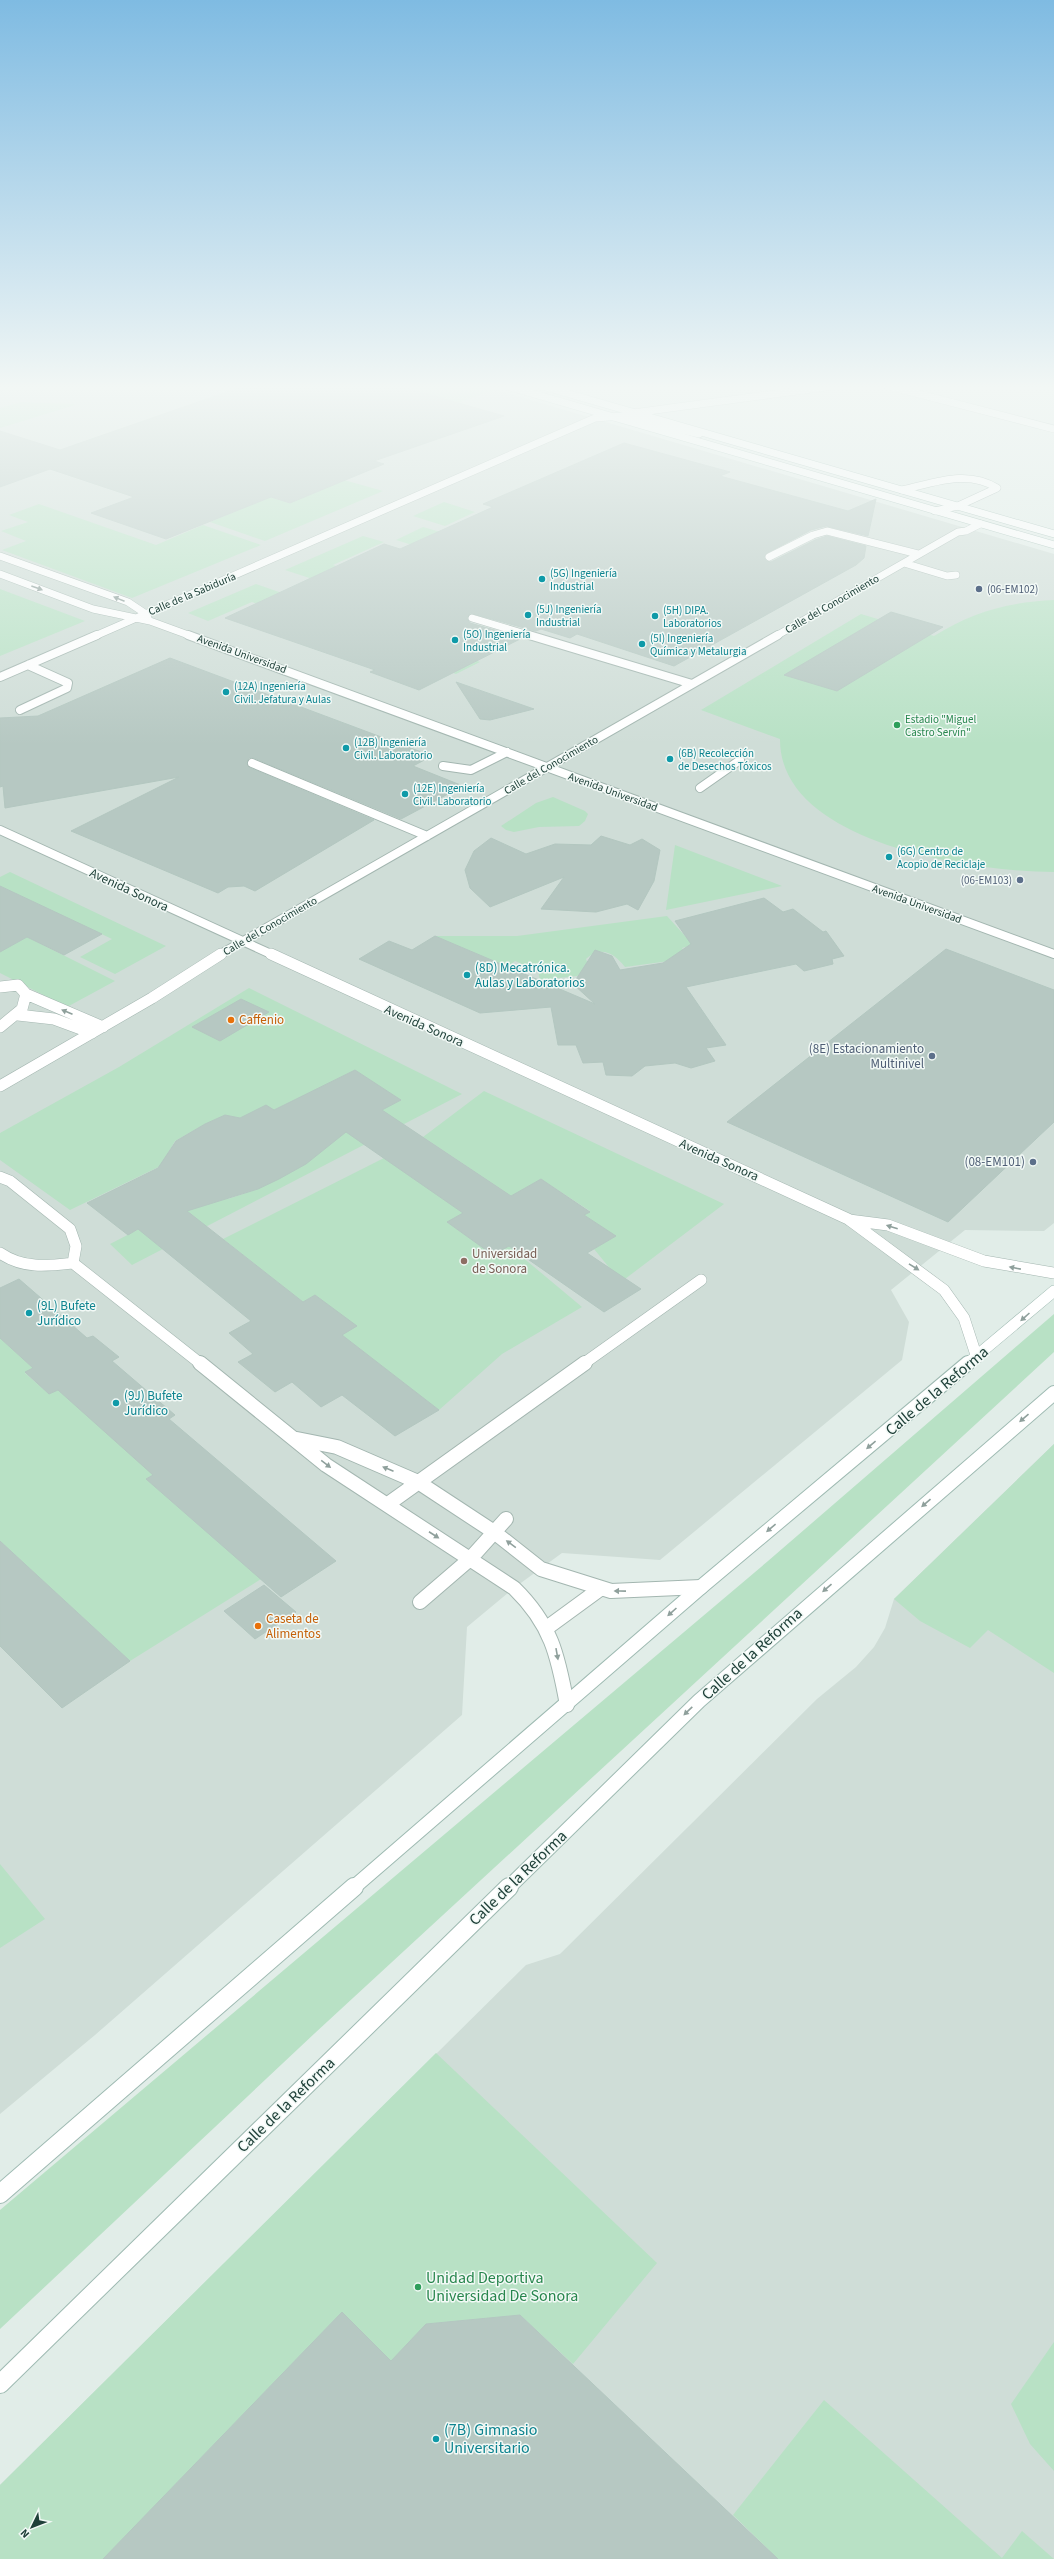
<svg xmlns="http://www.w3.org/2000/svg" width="1054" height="2559" viewBox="0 0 1054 2559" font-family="'Source Sans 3',sans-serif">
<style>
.built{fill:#cfddd7}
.green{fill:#b8e1c5}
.building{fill:#b6c8c2;stroke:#b3c7c0}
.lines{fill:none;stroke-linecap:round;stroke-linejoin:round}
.service-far3-casing{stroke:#a3b6b0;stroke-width:8}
.service-far2-casing{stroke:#a3b6b0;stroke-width:10}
.service-far1-casing{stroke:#a3b6b0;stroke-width:12}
.service-casing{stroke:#a3b6b0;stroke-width:16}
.minor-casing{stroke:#a3b6b0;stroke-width:8}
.secondary-far3-casing{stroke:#9ebab2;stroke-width:8}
.secondary-far2-casing{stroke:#9ebab2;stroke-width:12}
.secondary-far1-casing{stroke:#9ebab2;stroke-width:16}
.secondary-casing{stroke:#9ebab2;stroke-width:20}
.service-far3{stroke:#fff;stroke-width:7}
.service-far2{stroke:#fff;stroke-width:8}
.service-far1{stroke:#fff;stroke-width:11}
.service{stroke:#fff;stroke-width:14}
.minor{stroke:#fff;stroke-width:7}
.secondary-far3{stroke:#fff;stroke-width:7}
.secondary-far2{stroke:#fff;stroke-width:11}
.secondary-far1{stroke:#fff;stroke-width:14}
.secondary{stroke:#fff;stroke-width:18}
.oneway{fill:#8fa09c}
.culture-dot{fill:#0f9aa8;stroke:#f2f9f6;stroke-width:1.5}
.service-dot{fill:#5c6f8a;stroke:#f2f9f6;stroke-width:1.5}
.leisure-dot{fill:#2e9e5b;stroke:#f2f9f6;stroke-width:1.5}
.food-dot{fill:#e8710a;stroke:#f2f9f6;stroke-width:1.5}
.education-dot{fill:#8d6e63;stroke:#f2f9f6;stroke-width:1.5}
.labels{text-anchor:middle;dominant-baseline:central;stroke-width:3;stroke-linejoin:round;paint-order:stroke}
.far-culture-label{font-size:11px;fill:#0d838f;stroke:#f2f9f6;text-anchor:start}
.far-service-label{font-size:11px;fill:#4e5e75;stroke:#f2f9f6;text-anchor:start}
.far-street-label{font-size:11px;fill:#1f4039;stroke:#f2f9f6}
.far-leisure-label{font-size:11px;fill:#27864d;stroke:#f2f9f6;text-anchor:start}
.street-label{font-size:13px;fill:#1f4039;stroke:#f2f9f6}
.culture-label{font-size:13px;fill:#0d838f;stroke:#f2f9f6;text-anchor:start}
.food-label{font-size:13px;fill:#c56008;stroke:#f2f9f6;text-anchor:start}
.service-label{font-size:13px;fill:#4e5e75;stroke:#f2f9f6;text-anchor:end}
.education-label{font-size:13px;fill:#785e54;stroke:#f2f9f6;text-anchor:start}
.near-street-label{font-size:16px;fill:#1f4039;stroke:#f2f9f6}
.near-leisure-label{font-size:16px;fill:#27864d;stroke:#f2f9f6;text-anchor:start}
.near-culture-label{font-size:16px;fill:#0d838f;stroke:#f2f9f6;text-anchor:start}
</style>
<rect width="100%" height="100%" fill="#e1ede8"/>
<path class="built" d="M0 386H483L1054 554V1223L1044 1231 965 1230 891 1290 909 1322 902 1360 660 1560 562 1553 514 1588 467 1627 462 1715 95 2035 0 2114Z
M1054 1444V2559H0V2485L526 1965 560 1954 817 1699 856 1667 874 1647 885 1628 894 1599Z"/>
<path class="green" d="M404 386H478L492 391 457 403Z
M21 402 73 404 75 405 0 428V408Z
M197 474 289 503 317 492 337 478 383 491 265 541 210 522 241 509 168 485Z
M444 502 475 512 445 526 413 516Z
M39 504 156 545 203 525 261 545 132 598 2 550 26 541 1 531 28 522 9 515Z
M423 527 475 542 448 556 396 540Z
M363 536 384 542 333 565 416 592 488 591 432 618 285 570Z
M256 584 480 662 456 674 252 602 208 621 188 613Z
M0 589 85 621 0 656Z
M1054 600V872C976 872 779 844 780 739L701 710 861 614 934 636C972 612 1009 602 1054 600Z
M553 797 585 811 588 814 585 821 579 826 539 827 514 832 506 830 501 826 536 803Z
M675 845 782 886 666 910Z
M10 872 166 946 115 974 80 957 112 939 0 886V877Z
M667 916 686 937 696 936 701 943 682 948 691 958 625 967C614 953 601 945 586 959L590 970 595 974 540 980 538 971 515 961 507 967 435 936H517Z
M27 937 115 981 67 1007 0 973V943L9 947Z
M249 988 462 1094 132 1265 110 1244 215 1190 228 1199C264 1187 296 1172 326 1148L319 1142 401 1100 355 1070 274 1110 240 1118 225 1115 205 1124 175 1141 168 1153 175 1159 70 1210 0 1160V1133L119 1067Z
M484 1091 724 1204 621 1282 594 1249 616 1236 584 1215 590 1211 541 1179 511 1196 423 1137Z
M384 1158 463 1213 448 1223 493 1254 509 1246 582 1307 502 1354 439 1410 342 1335 356 1326 315 1295 303 1302 223 1239Z
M1054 1314V1352L315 2033 0 2329V2210L768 1561Z
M0 1338 33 1368 25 1373 49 1394 58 1390 154 1474 146 1479 261 1579 130 1661 0 1541Z
M1054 1444V1673L988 1630 970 1648 920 1621 894 1599Z
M0 1864 45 1919 0 1948Z
M436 2053 657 2263 573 2364 520 2315 426 2324 391 2361 342 2312 103 2559H0V2485Z
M1054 2342V2471L1030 2444 1011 2404Z
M824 2400 1002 2558 1022 2531 1054 2559H770L769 2550 733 2515Z"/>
<path class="building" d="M244 386H399L504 416 374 461 384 464 290 503 271 497 166 539 91 513 134 497 50 469 0 487V431L60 450Z
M624 443 730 472 720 476 848 511 876 499 868 536 826 526 811 530 767 553 764 557 766 561 771 562 815 540 827 536 866 546 864 558 856 565 674 666 577 634 570 638 541 629 536 631 528 629 470 613 467 619 470 623 522 638 419 690 370 672 375 670 225 618 384 544 400 549 493 507 483 504Z
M891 612 943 627 837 691 784 675Z
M170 658 432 756 413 766 463 786 401 819 254 758H249L246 763 250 768 374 820 255 891 244 886 228 887 218 893 71 831 179 777 5 808 3 786 0 787V718L38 716Z
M456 682 534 709 490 720 480 719Z
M601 836 630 845 642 839 660 850 654 881 638 910 627 904 596 912 541 909 564 877 490 907 470 888 465 870 474 851 491 838 526 854 555 844 591 845Z
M0 886 102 934 64 955 27 937 0 952Z
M764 898 783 912 793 909 823 932 826 931 844 956 832 959 833 964 804 971 796 964 686 987 726 1045 706 1048 715 1061 691 1068 675 1063 645 1066 632 1076 606 1075 603 1062 583 1063 576 1045H558L551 1007 480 1013 359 959 389 941 412 950 435 936 595 1004 573 984 595 950 612 956 620 970 663 963 691 944 675 921Z
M946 949 1054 990V1122L948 1222 727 1122Z
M241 999 269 1012 220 1041 192 1027Z
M355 1070 401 1100 382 1110 511 1196 541 1179 590 1212 584 1215 616 1236 587 1253 641 1289 604 1312 509 1246 493 1255 447 1222 463 1213 346 1132 306 1164 279 1179 258 1189 187 1211 303 1302 315 1295 357 1326 342 1335 439 1410 395 1436 342 1395 321 1407 292 1382 275 1392 238 1362 253 1354 229 1333 251 1321 138 1229 128 1235 87 1203 158 1168 176 1141 205 1124 225 1115 240 1118 266 1105 274 1110Z
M19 1279 87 1338 93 1336 119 1357 112 1361 175 1415 169 1419 336 1561 281 1597 146 1479 153 1475 58 1390 49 1394 25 1372 33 1368 0 1338V1288Z
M0 1541 130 1661 62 1708 0 1646Z
M264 1585 296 1612 255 1639 224 1611Z
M342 2312 391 2361 426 2324 520 2315 778 2559H103Z"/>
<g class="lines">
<defs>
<path id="service-far3" d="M902 490C934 483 967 469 997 488L958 506 935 511
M0 556 128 602 146 614 148 618
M769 557 813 535 827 531 918 554
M904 563 947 576 956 575
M0 574 93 609 150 621 191 636
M472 618 532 636
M95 636 595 418 623 416 699 434
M776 636 958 532 966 531 980 524"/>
<path id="service-far2" d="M188 635 1054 954
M529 635 692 684
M0 677 97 635
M20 710 67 688 68 683 28 665
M252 763 427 836
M443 766 471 770 507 752
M700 788 740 760
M0 830 273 955
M219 955 778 635"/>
<path id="service-far1" d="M271 954 848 1219 944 1290 964 1318 977 1358
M0 987 18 985 26 994 22 1009 0 1027
M26 994 103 1027
M18 1015 54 1019 92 1033
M0 1086 152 998 221 954
M0 1177 10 1181 70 1229 76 1246 73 1263C47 1266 23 1269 0 1253
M849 1220 888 1225 984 1261 1054 1273
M73 1263 201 1364
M583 1364 701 1280"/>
<path id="service" d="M200 1363 326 1465 514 1588C551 1624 558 1655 567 1705
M297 1439 337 1447 418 1482 494 1532 541 1569 611 1591 701 1587
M388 1504 585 1363
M420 1602 470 1559 506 1519
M548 1627 600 1589"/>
<path id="minor" d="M888 386 1054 429
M633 413 834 386"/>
<path id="secondary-far3" d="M507 386 1054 545
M542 386 1054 534"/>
<path id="secondary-far2" d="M967 1364 1054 1291"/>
<path id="secondary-far1" d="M353 1888 701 1587 968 1363
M508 1888 699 1701 1054 1393"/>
<path id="secondary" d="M0 2194 354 1887
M0 2384 509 1887"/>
</defs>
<use href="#service-far3" class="service-far3-casing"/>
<use href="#service-far2" class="service-far2-casing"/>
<use href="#service-far1" class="service-far1-casing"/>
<use href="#service" class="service-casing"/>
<use href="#minor" class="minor-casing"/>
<use href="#secondary-far3" class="secondary-far3-casing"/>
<use href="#secondary-far2" class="secondary-far2-casing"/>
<use href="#secondary-far1" class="secondary-far1-casing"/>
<use href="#secondary" class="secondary-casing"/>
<use href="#service-far3" class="service-far3"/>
<use href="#service-far2" class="service-far2"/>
<use href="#service-far1" class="service-far1"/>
<use href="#service" class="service"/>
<use href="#minor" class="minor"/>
<use href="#secondary-far3" class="secondary-far3"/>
<use href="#secondary-far2" class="secondary-far2"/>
<use href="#secondary-far1" class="secondary-far1"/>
<use href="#secondary" class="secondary"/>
</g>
<defs><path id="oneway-solid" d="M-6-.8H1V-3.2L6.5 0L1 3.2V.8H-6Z"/></defs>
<g class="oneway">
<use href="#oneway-solid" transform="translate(37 588) rotate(20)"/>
<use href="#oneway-solid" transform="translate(119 599) rotate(-158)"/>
<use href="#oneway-solid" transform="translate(67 1012) rotate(-157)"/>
<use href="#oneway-solid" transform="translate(892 1227) rotate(-162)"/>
<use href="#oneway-solid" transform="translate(914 1267) rotate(32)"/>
<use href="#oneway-solid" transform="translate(1015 1268) rotate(-169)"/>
<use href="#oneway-solid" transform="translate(1025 1317) rotate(138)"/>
<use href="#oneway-solid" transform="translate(1024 1418) rotate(139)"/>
<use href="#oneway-solid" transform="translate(871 1445) rotate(140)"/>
<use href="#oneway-solid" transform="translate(326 1464) rotate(37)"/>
<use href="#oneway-solid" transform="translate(388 1469) rotate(-157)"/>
<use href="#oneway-solid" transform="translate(926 1503) rotate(139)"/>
<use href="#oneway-solid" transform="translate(771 1528) rotate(140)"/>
<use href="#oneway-solid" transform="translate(434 1535) rotate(33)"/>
<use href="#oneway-solid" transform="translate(511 1544) rotate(-144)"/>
<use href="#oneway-solid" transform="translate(827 1588) rotate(139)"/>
<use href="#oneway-solid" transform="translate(620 1591) rotate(-179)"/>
<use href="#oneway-solid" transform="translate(672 1612) rotate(138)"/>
<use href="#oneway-solid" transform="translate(557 1654) rotate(80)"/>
<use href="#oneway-solid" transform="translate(688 1711) rotate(136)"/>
</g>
<linearGradient id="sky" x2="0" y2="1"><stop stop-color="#7fbbe2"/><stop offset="0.52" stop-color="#f2f7f5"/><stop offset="1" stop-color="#f2f7f5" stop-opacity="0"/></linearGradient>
<rect width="1054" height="745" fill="url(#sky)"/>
<g class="culture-dot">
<circle cx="542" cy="579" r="4"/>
<circle cx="528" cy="615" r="4"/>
<circle cx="655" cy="616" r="4"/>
<circle cx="455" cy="640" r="4"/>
<circle cx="642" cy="644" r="4"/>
<circle cx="226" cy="692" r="4"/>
<circle cx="346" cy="748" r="4"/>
<circle cx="670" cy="759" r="4"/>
<circle cx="405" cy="794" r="4"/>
<circle cx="889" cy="857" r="4"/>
<circle cx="467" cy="975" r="4"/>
<circle cx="29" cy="1313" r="4"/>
<circle cx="116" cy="1403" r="4"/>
<circle cx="436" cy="2439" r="4"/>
</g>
<g class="service-dot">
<circle cx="979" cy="589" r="4"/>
<circle cx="1020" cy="880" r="4"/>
<circle cx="932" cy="1056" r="4"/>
<circle cx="1033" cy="1162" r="4"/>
</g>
<g class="leisure-dot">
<circle cx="897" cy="725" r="4"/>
<circle cx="418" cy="2287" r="4"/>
</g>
<g class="food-dot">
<circle cx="231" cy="1020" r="4"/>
<circle cx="258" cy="1626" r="4"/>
</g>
<circle class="education-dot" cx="464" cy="1261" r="4"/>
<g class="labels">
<g class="far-culture-label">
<text x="550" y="573">(5G) Ingeniería<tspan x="550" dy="13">Industrial</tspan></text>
<text x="536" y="609">(5J) Ingeniería<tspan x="536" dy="13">Industrial</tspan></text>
<text x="663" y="610">(5H) DIPA.<tspan x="663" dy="13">Laboratorios</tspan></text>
<text x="463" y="634">(5O) Ingeniería<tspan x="463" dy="13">Industrial</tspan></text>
<text x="650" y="638">(5I) Ingeniería<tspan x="650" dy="13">Química y Metalurgia</tspan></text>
<text x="234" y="686">(12A) Ingeniería<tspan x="234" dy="13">Civil. Jefatura y Aulas</tspan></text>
<text x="354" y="742">(12B) Ingeniería<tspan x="354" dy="13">Civil. Laboratorio</tspan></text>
<text x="678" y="753">(6B) Recolección<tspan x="678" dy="13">de Desechos Tóxicos</tspan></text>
<text x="413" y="788">(12E) Ingeniería<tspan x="413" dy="13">Civil. Laboratorio</tspan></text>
<text x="897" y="851">(6G) Centro de<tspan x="897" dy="13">Acopio de Reciclaje</tspan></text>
</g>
<g class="far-service-label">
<text x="987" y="589">(06-EM102)</text>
<text x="1012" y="880" text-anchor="end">(06-EM103)</text>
</g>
<g class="far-street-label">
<text transform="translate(192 594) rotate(-23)">Calle de la Sabiduría</text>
<text transform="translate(832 604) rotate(-30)">Calle del Conocimiento</text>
<text transform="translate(242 654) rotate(20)">Avenida Universidad</text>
<text transform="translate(551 765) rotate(-30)">Calle del Conocimiento</text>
<text transform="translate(613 792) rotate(20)">Avenida Universidad</text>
<text transform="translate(917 904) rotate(20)">Avenida Universidad</text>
<text transform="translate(270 926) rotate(-30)">Calle del Conocimiento</text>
</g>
<g class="far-leisure-label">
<text x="905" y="719">Estadio "Miguel<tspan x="905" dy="13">Castro Servín"</tspan></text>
</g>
<g class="street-label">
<text transform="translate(129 890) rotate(25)">Avenida Sonora</text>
<text transform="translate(424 1026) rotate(24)">Avenida Sonora</text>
<text transform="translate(719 1160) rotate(24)">Avenida Sonora</text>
</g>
<g class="culture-label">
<text x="475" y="968">(8D) Mecatrónica.<tspan x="475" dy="15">Aulas y Laboratorios</tspan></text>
<text x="37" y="1306">(9L) Bufete<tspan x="37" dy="15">Jurídico</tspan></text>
<text x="124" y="1396">(9J) Bufete<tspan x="124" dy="15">Jurídico</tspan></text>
</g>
<g class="food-label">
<text x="239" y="1020">Caffenio</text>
<text x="266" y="1619">Caseta de<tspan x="266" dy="15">Alimentos</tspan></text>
</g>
<g class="service-label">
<text x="924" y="1049">(8E) Estacionamiento<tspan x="924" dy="15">Multinivel</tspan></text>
<text x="1025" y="1162">(08-EM101)</text>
</g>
<g class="education-label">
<text x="472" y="1254">Universidad<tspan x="472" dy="15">de Sonora</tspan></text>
</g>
<g class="near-street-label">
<text transform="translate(937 1391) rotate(-40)">Calle de la Reforma</text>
<text transform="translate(752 1654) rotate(-42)">Calle de la Reforma</text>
<text transform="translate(518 1878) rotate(-44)">Calle de la Reforma</text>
<text transform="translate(286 2105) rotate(-44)">Calle de la Reforma</text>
</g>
<g class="near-leisure-label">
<text x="426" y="2278">Unidad Deportiva<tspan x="426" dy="18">Universidad De Sonora</tspan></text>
</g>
<g class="near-culture-label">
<text x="444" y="2430">(7B) Gimnasio<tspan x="444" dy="18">Universitario</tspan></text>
</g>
</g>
<g transform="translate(32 2527) rotate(227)" stroke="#f2f9f6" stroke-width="3" paint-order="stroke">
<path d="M0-3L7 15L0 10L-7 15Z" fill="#1f4039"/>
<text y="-6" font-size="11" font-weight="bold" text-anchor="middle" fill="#1f4039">N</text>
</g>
</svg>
